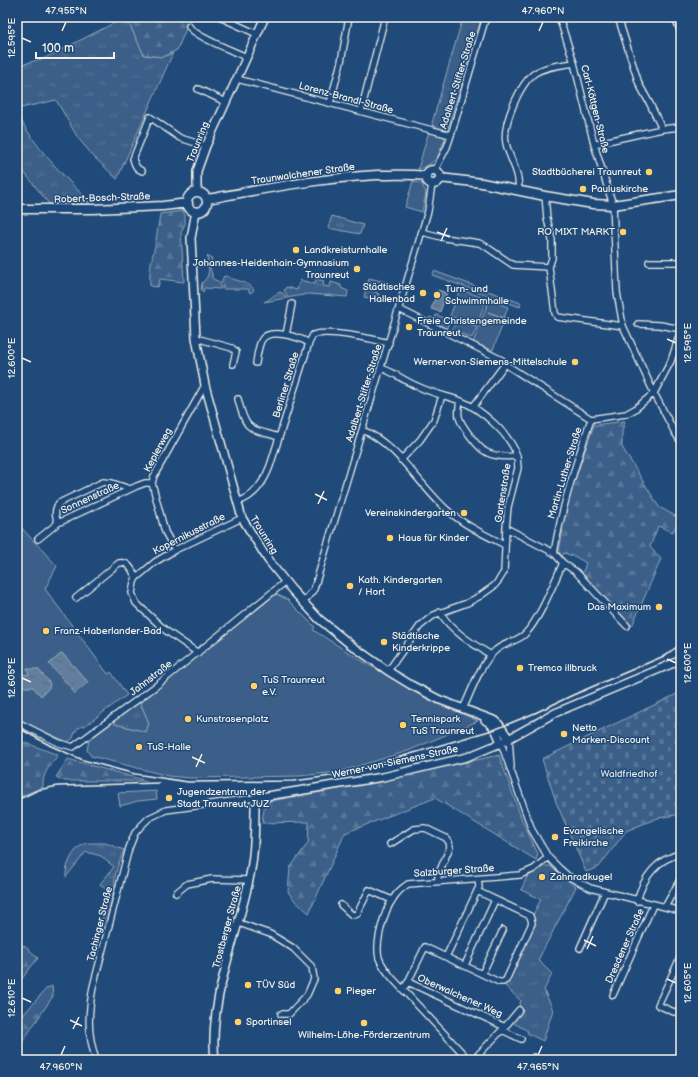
<svg xmlns="http://www.w3.org/2000/svg" width="698" height="1077" viewBox="0 0 698 1077" font-family="'Balsamiq Sans',sans-serif">
<style>
.grass{fill:url(#grass-tufts);stroke:#97a8b8}
.forest{fill:url(#forest-firs);stroke:#97a8b8}
.cemetery{fill:url(#cemetery-stones);stroke:#97a8b8}
.garden{fill:#3a5f88;stroke:#97a8b8}
.water{fill:url(#water-ripples);stroke:#9cacbb}
.lines{fill:none;stroke-linecap:round;stroke-linejoin:round}
.minor-casing{stroke:#f4f1e8;stroke-width:8}
.tertiary-casing{stroke:#f4f1e8;stroke-width:10}
.secondary-casing{stroke:#f4f1e8;stroke-width:11}
.minor{stroke:#1f4a7a;stroke-width:5.5}
.tertiary{stroke:#1f4a7a;stroke-width:7}
.secondary{stroke:#1f4a7a;stroke-width:8}
.rail{stroke:#f4f1e8;stroke-width:1.5}
.ticks{fill:none;stroke:#f4f1e8;stroke-width:1.5}
.poi-dot{fill:#ffd166;stroke:#1f4a7a;stroke-width:1.5}
.labels{text-anchor:middle;dominant-baseline:central;stroke-width:3;stroke-linejoin:round;paint-order:stroke}
.street-label{font-size:10px;fill:#f4f1e8;stroke:#1f4a7a}
.poi-label{font-size:10px;fill:#f4f1e8;stroke:#1f4a7a;text-anchor:start}
.park-label{font-size:10px;fill:#e1e2de;stroke:#1f4a7a}
.neatline{fill:none;stroke:#f4f1e8;stroke-width:1.5}
.ticks-label{font-size:10px;text-anchor:middle;fill:#f4f1e8}
</style>
<defs>
<pattern id="grass-tufts" width="24" height="20" patternUnits="userSpaceOnUse"><rect width="24" height="20" fill="#3a5f88"/><path d="M3 7l-1-3M5 7V3M7 7l1-3M15 17l-1-3M17 17v-4M19 17l1-3" fill="none" stroke="#577699"/></pattern>
<pattern id="forest-firs" width="22" height="20" patternUnits="userSpaceOnUse"><rect width="22" height="20" fill="#3a5f88"/><path d="M5 1l3.5 6h-7zM16 11l3.5 6h-7z" fill="#577699"/></pattern>
<pattern id="cemetery-stones" width="16" height="16" patternUnits="userSpaceOnUse"><rect width="16" height="16" fill="#3a5f88"/><path d="M2 7V4a2 2 0 0 1 4 0v3zM10 15v-3a2 2 0 0 1 4 0v3z" fill="#577699"/></pattern>
<pattern id="water-ripples" width="26" height="14" patternUnits="userSpaceOnUse"><rect width="26" height="14" fill="#627e9d"/><path d="M2 4q2-2 4 0t4 0M15 11q2-2 4 0t4 0" fill="none" stroke="#58687a"/></pattern>
</defs>
<rect width="100%" height="100%" fill="#1f4a7a"/>
<filter id="ink" filterUnits="userSpaceOnUse"><feTurbulence type="fractalNoise" baseFrequency=".025" numOctaves="2"/><feDisplacementMap in="SourceGraphic" scale="8" xChannelSelector="R" yChannelSelector="G"/><feConvolveMatrix kernelMatrix="1 2 1 2 8 2 1 2 1" color-interpolation-filters="sRGB"/></filter>
<g filter="url(#ink)">
<path class="grass" d="M126 17 144 55 163 57 173 53 117 179 94 157 78 138 56 100 17 109V66L45 58Z
M17 112C33 147 64 175 90 203L49 204 17 163Z
M332 216 363 225 360 234 328 228Z
M207 256 212 259C207 272 213 268 212 278L215 280 220 282 221 289 204 288 203 292 201 290 202 283C212 274 208 267 207 256Z
M224 276C228 276 229 278 233 279 241 282 249 282 254 290L251 293 249 292V289H223L222 280Z
M369 278 389 283 388 286 377 284 376 293 379 294 377 299 364 297Z
M316 279 324 281 323 286 330 287 331 282 341 285V288L348 291 347 297 309 294 264 302C270 300 275 293 281 292L286 296 288 295 284 291 286 287 297 290 300 280 315 284Z
M436 315 450 320 446 330 429 321 430 317 435 319Z
M140 702 149 723 146 732 114 724V721Z
M94 843H105L124 850C120 860 113 875 115 887L104 930 102 920 109 892 100 884 114 867 101 856 86 852 66 877C65 866 73 849 84 844 87 843 91 843 94 843Z
M544 866H550L576 887 538 960 552 974 544 990 553 1010 543 1041 527 1033 528 1031 512 1022 521 1001 504 985 533 924 532 917 541 899 521 890 527 877Z"/>
<path class="forest" d="M126 17H191L177 50 163 57 144 55Z
M183 211 185 215V224L181 232 184 282 160 279 158 287 150 286C149 270 151 261 155 246 157 235 158 225 160 214Z
M625 421 622 431V447L659 507 679 518 673 532 658 526 650 547 661 559 632 626 582 574 586 563 576 557 564 553 562 557 559 552 563 530 560 529 566 506 594 425Z
M17 741 26 743 58 755C50 766 42 773 43 787L17 798Z
M499 755 522 820 538 854 536 860 435 798 345 833 309 913 296 902 288 892 290 868 308 843 309 822 262 823 265 802 371 783Z
M68 759 147 781H65L56 777Z
M24 945 38 958 17 985V953Z
M52 986 53 996 17 1050V1010L23 1015 46 989Z"/>
<path class="cemetery" d="M681 692V814L658 818 626 831 599 867 586 872 556 802 542 759Z"/>
<path class="garden" d="M463 17H482L448 128 446 130 433 126 432 123Z
M430 133 444 137 445 139 437 159H436C430 164 425 168 418 169L428 134Z
M413 181 422 184 426 193 422 212 405 207Z
M434 271 521 303 520 307 432 275Z
M460 289 486 299 477 326 450 316Z
M489 300 508 307 504 318 488 312 505 318 493 350 473 343Z
M457 319 477 327 472 338 452 330Z
M17 523 57 566 45 589 108 674 111 672 127 695 86 725 78 728 75 732 73 738 68 742 17 720Z
M276 594 288 600 315 627 313 630 367 664 434 701 478 721 408 751 339 772 299 776 191 778 168 776 91 756 87 750 89 740 114 721 115 724 146 732 149 723 140 702Z
M156 791 157 799 138 801 120 806 118 793Z"/>
<path class="water" d="M438 290 447 293 440 312 431 309Z
M62 653 88 682 74 694 72 692 73 690 49 664Z
M27 669H38L50 683 49 688 41 696 33 687H21V674L29 675Z"/>
<g class="lines">
<defs>
<path id="minor" d="M559 17 574 63 594 144 613 205 617 292 623 326 654 393 674 431 681 442
M618 17 639 84 650 104 662 129
M675 17 681 33
M222 18 257 34
M189 26C193 36 234 51 246 57
M237 79 451 135
M198 89 226 102
M330 103 341 62 349 17
M361 111 385 17
M594 144 662 129 681 127
M435 170 447 147 451 135 486 17
M142 171C136 169 135 165 133 159L150 117 180 138 206 146
M518 190C521 173 509 159 506 143 502 125 520 83 535 73 546 66 561 65 574 63
M545 196 547 218 552 240V258L549 267 555 313 557 317 623 326
M422 232 445 238 479 243 485 246 513 265 549 267
M649 262H679
M399 309 502 360 505 364 591 419 626 414 635 409 654 393 671 361 681 330
M638 324 660 325 681 329
M286 335 292 304
M196 338 232 348 236 352 233 364
M256 363C257 356 258 348 261 341 268 327 299 337 309 343
M381 368C394 372 404 381 417 386 431 393 446 396 461 401 481 409 511 435 517 456 506 457 495 457 486 452 478 448 461 425 459 417 458 412 459 406 460 401
M238 399C246 432 249 428 279 437
M473 407 505 364
M362 430C395 442 421 487 447 510 464 525 485 535 505 545
M401 460 420 440 434 420 442 396
M237 502C255 497 264 482 270 466L309 343 313 335C327 329 373 339 389 343
M58 523C55 515 54 510 59 503L103 482 112 483 130 489
M506 528 554 553
M38 539 58 523 137 486 145 483H152
M175 550 165 532 152 483 154 476 205 385
M563 563 576 572 627 626
M76 598 119 563C129 561 132 570 136 578
M303 603 314 589 428 211 432 184
M440 612C451 631 473 644 491 655
M198 653 165 630 136 603 132 593 134 582 136 578 155 562 175 550 242 518
M388 671 420 626 434 615 467 603 480 596 494 586 499 580 504 572 506 528 508 507 518 468 517 456
M463 709C471 692 481 662 496 650 504 643 518 641 525 634 540 619 554 582 563 563L554 553C562 506 576 463 591 419
M17 722 59 743 73 747 156 686 285 582
M509 739 511 767
M501 743 532 830 548 857 559 868 568 876 590 888 681 911
M390 844 414 829 425 828 446 838 449 842 450 847 438 875V881
M176 893 187 884 212 879 249 880
M637 901C643 878 657 858 681 854
M341 905 352 915 357 914 369 890 392 900
M665 907 681 878
M239 923 270 934 293 948 312 967 314 979 307 995 289 1014H281
M580 948 605 892
M446 957 499 982H503L506 980 532 923 530 916 477 891
M465 965 495 900
M482 974 503 930
M408 982 505 1027
M403 989 408 982 425 947 446 957 479 887 478 879
M613 995 653 905
M674 1012 658 1005 681 956
M504 1028 519 1010
M96 1060C87 1033 88 1014 93 987L129 848 135 833 141 826 149 818 166 810 255 798
M469 1060 393 979C387 972 382 966 379 958 375 943 384 911 393 899 397 892 402 888 408 884L520 875 534 869 548 857
M473 1060 502 1030 521 1039
M533 1060 534 1057"/>
<path id="tertiary" d="M197 192V171L206 146 265 17
M196 211 191 238 196 338 205 385 242 518 268 560 292 590 319 619 351 645 388 671 411 685 440 700 496 721 501 727 509 739
M485 720C495 726 497 732 501 743
M215 1060C208 1000 237 938 249 880 255 853 255 826 255 798L383 777 467 757 501 743 555 713 681 660"/>
<path id="secondary" d="M426 177a7 7 0 1 1 14 0a7 7 0 1 1-14 0Z
M440 178 482 183 545 196 593 204 613 205 681 195
M187 202a10 10 0 1 1 20 0a10 10 0 1 1-20 0Z
M207 199C263 189 320 178 377 175 393 175 409 174 426 176
M17 209H93L163 206 188 203"/>
</defs>
<use href="#minor" class="minor-casing"/>
<use href="#tertiary" class="tertiary-casing"/>
<use href="#secondary" class="secondary-casing"/>
<use href="#minor" class="minor"/>
<use href="#tertiary" class="tertiary"/>
<use href="#secondary" class="secondary"/>
<path class="rail" d="M17 727 51 746 83 760 135 774 188 782 294 781 338 775 496 729 535 713 573 695 664 656 681 644
M17 800 38 790 58 786 160 783"/>
</g>
</g>
<path class="ticks" d="M62 31 66 22M539 31 543 22M22 38 31 42M437 232 450 237M441 241 447 228M667 339 676 343M22 358 31 362M315 494 327 500M318 504 324 491M667 659 676 663M22 678 31 682M192 757 205 763M196 767 202 754M584 940 596 946M587 949 593 936M667 979 676 983M22 998 31 1002M70 1020 82 1026M73 1029 79 1017M61 1055 65 1046M538 1055 542 1046"/>
<g class="poi-dot">
<circle cx="649" cy="172" r="4"/>
<circle cx="583" cy="189" r="4"/>
<circle cx="623" cy="232" r="4"/>
<circle cx="296" cy="250" r="4"/>
<circle cx="357" cy="269" r="4"/>
<circle cx="423" cy="293" r="4"/>
<circle cx="437" cy="295" r="4"/>
<circle cx="409" cy="327" r="4"/>
<circle cx="575" cy="362" r="4"/>
<circle cx="464" cy="513" r="4"/>
<circle cx="390" cy="538" r="4"/>
<circle cx="350" cy="586" r="4"/>
<circle cx="659" cy="607" r="4"/>
<circle cx="46" cy="631" r="4"/>
<circle cx="384" cy="642" r="4"/>
<circle cx="520" cy="668" r="4"/>
<circle cx="254" cy="686" r="4"/>
<circle cx="188" cy="719" r="4"/>
<circle cx="403" cy="725" r="4"/>
<circle cx="564" cy="734" r="4"/>
<circle cx="139" cy="747" r="4"/>
<circle cx="169" cy="798" r="4"/>
<circle cx="555" cy="837" r="4"/>
<circle cx="542" cy="877" r="4"/>
<circle cx="248" cy="985" r="4"/>
<circle cx="338" cy="991" r="4"/>
<circle cx="238" cy="1022" r="4"/>
<circle cx="364" cy="1023" r="4"/>
</g>
<g class="labels">
<g class="street-label">
<text transform="translate(458 80) rotate(-73)">Adalbert-Stifter-Straße</text>
<text transform="translate(346 98) rotate(15)">Lorenz-Brandl-Straße</text>
<text transform="translate(595 109) rotate(76)">Carl-Köttgen-Straße</text>
<text transform="translate(198 142) rotate(-68)">Traunring</text>
<text transform="translate(303 174) rotate(-8)">Traunwalchener Straße</text>
<text transform="translate(102 198) rotate(-2)">Robert-Bosch-Straße</text>
<text transform="translate(286 385) rotate(-73)">Berliner Straße</text>
<text transform="translate(364 393) rotate(-73)">Adalbert-Stifter-Straße</text>
<text transform="translate(158 450) rotate(-62)">Keplerweg</text>
<text transform="translate(565 473) rotate(-73)">Martin-Luther-Straße</text>
<text transform="translate(503 493) rotate(-81)">Gartenstraße</text>
<text transform="translate(90 498) rotate(-25)">Sonnenstraße</text>
<text transform="translate(189 534) rotate(-27)">Kopernikusstraße</text>
<text transform="translate(264 535) rotate(58)">Traunring</text>
<text transform="translate(151 678) rotate(-38)">Jahnstraße</text>
<text transform="translate(395 762) rotate(-12)">Werner-von-Siemens-Straße</text>
<text transform="translate(454 871) rotate(-4)">Salzburger Straße</text>
<text transform="translate(100 924) rotate(-76)">Tachinger Straße</text>
<text transform="translate(227 927) rotate(-75)">Trostberger Straße</text>
<text transform="translate(625 946) rotate(-66)">Dresdener Straße</text>
<text transform="translate(460 996) rotate(24)">Oberwalchener Weg</text>
</g>
<g class="poi-label">
<text x="641" y="172" text-anchor="end">Stadtbücherei Traunreut</text>
<text x="591" y="189">Pauluskirche</text>
<text x="615" y="232" text-anchor="end">RO MIXT MARKT</text>
<text x="304" y="250">Landkreisturnhalle</text>
<text x="349" y="263" text-anchor="end">Johannes-Heidenhain-Gymnasium<tspan x="349" dy="12">Traunreut</tspan></text>
<text x="415" y="287" text-anchor="end">Städtisches<tspan x="415" dy="12">Hallenbad</tspan></text>
<text x="445" y="289">Turn- und<tspan x="445" dy="12">Schwimmhalle</tspan></text>
<text x="417" y="321">Freie Christengemeinde<tspan x="417" dy="12">Traunreut</tspan></text>
<text x="567" y="362" text-anchor="end">Werner-von-Siemens-Mittelschule</text>
<text x="456" y="513" text-anchor="end">Vereinskindergarten</text>
<text x="398" y="538">Haus für Kinder</text>
<text x="358" y="580">Kath. Kindergarten<tspan x="358" dy="12">/ Hort</tspan></text>
<text x="651" y="607" text-anchor="end">Das Maximum</text>
<text x="54" y="631">Franz-Haberlander-Bad</text>
<text x="392" y="636">Städtische<tspan x="392" dy="12">Kinderkrippe</tspan></text>
<text x="528" y="668">Tremco illbruck</text>
<text x="262" y="680">TuS Traunreut<tspan x="262" dy="12">e.V.</tspan></text>
<text x="196" y="719">Kunstrasenplatz</text>
<text x="411" y="719">Tennispark<tspan x="411" dy="12">TuS Traunreut</tspan></text>
<text x="572" y="728">Netto<tspan x="572" dy="12">Marken-Discount</tspan></text>
<text x="147" y="747">TuS-Halle</text>
<text x="177" y="792">Jugendzentrum der<tspan x="177" dy="12">Stadt Traunreut, JUZ</tspan></text>
<text x="563" y="831">Evangelische<tspan x="563" dy="12">Freikirche</tspan></text>
<text x="550" y="877">Zahnradkugel</text>
<text x="256" y="985">TÜV Süd</text>
<text x="346" y="991">Pieger</text>
<text x="246" y="1022">Sportinsel</text>
<text x="364" y="1035" text-anchor="middle">Wilhelm-Löhe-Förderzentrum</text>
</g>
<g class="park-label">
<text x="629" y="774">Waldfriedhof</text>
</g>
</g>
<rect width="698" height="1077" fill="none" stroke="#1f4a7a" stroke-width="44"/>
<path d="M36 52v6h78v-6" fill="none" stroke="#f4f1e8" stroke-width="2"/>
<text x="42" y="52" font-size="12" fill="#f4f1e8" stroke="#1f4a7a" stroke-width="3" paint-order="stroke">100 m</text>
<rect x="22" y="22" width="654" height="1033" class="neatline"/>
<g class="ticks-label">
<text x="66" y="14">47.955°N</text>
<text x="543" y="14">47.960°N</text>
<text transform="translate(11 38) rotate(-90)" y="4">12.595°E</text>
<text transform="translate(687 343) rotate(-90)" y="4">12.595°E</text>
<text transform="translate(11 358) rotate(-90)" y="4">12.600°E</text>
<text transform="translate(687 663) rotate(-90)" y="4">12.600°E</text>
<text transform="translate(11 678) rotate(-90)" y="4">12.605°E</text>
<text transform="translate(687 983) rotate(-90)" y="4">12.605°E</text>
<text transform="translate(11 998) rotate(-90)" y="4">12.610°E</text>
<text x="61" y="1070">47.960°N</text>
<text x="538" y="1070">47.965°N</text>
</g>
</svg>
